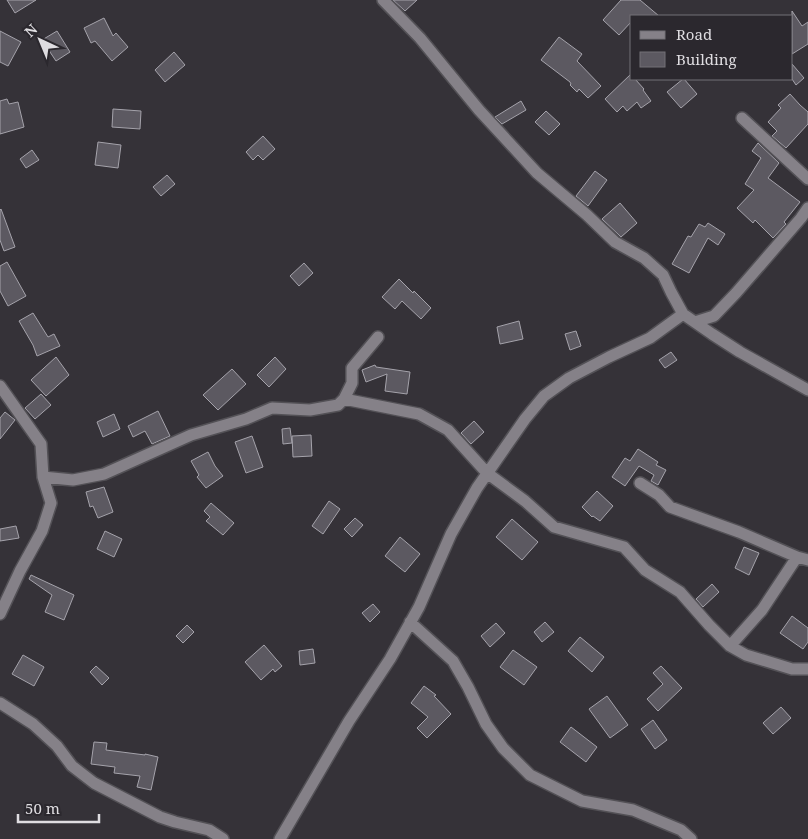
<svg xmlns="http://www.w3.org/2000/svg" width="808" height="839" viewBox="0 0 808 839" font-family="'Noto Serif',serif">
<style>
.building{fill:#5c5961;stroke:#a5a3ab}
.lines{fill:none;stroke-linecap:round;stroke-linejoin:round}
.street-casing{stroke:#535156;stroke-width:14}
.street{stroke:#858188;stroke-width:11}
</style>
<rect width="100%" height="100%" fill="#353238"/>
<path class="building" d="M7 0H36L15 13Z
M393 0H417L405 11Z
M621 0H640L659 16H632V21L619 35 603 20Z
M792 11 802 26 808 22V44L792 54Z
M104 18 113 36 116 33 128 47 112 61 95 41 91 43 84 28Z
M0 31 21 42 8 66 0 62Z
M57 31 70 52 56 61 42 40Z
M559 37 582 54 577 61 601 86 588 98 579 89 577 92 570 85 571 84 570 82 541 60Z
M174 52 185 65 165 82 155 70Z
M792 64 804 78 796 85 792 79Z
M631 74 632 79H635L644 89 643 90 651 101 641 108 637 102 627 111 623 106 617 112 605 99Z
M683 79H684L697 94 681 108 667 92Z
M790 94 800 105 808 112V124L786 148 772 136 777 131 768 122 781 108 778 105Z
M7 99 9 104 18 102 24 127 0 134V101Z
M521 101 526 110 502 124 495 117Z
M113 109 141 111 140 129 112 127Z
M546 111 560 124 549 135 535 122Z
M263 136 275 149 263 160 258 155 253 160 246 152Z
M98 142 121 145 118 168 95 165Z
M758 143 779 163 768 178 800 202 784 222 786 224 773 238 755 220 753 223 737 208 754 190 745 184 761 158 752 151Z
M32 150 39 160 26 168 20 159Z
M595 171 607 180 588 206 576 196Z
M167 175 175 184 161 196 153 187Z
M620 203 637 223 621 237 602 219Z
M1 209 15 247 4 251 0 240V210Z
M708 223 725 234 718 245 708 238 689 273 672 264 688 236 691 237 699 224 705 227Z
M7 262 26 296 8 306 0 291V266Z
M304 263 313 273 299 286 290 276Z
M399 279 413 293 414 291 431 308 421 319 402 301 395 309 382 297Z
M33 313 48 337 54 334 60 346 37 356 33 345 19 321Z
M519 321 523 339 500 344 497 327Z
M576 331 581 346 570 350 565 334Z
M671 352 677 360 665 368 659 360Z
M56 357 69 375 46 396 31 380Z
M275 357 286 369 269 387 257 375Z
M375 365 376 367 410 372 407 394 385 391 387 374 366 382 362 370Z
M232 369 246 384 218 410 203 395Z
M41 394 51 405 35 419 25 408Z
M158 411 170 436 152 444 145 431 133 437 128 426Z
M5 412 15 420 0 439V418Z
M114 414 120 429 103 437 97 422Z
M474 421 484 432 471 444 461 433Z
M290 428 292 443 283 444 282 429Z
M311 435 312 456 293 457 292 436Z
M252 436 263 467 246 473 235 442Z
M638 449 658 462 656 465 666 470 658 485 651 481 654 475 639 466 625 486 612 477 625 458 630 461Z
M208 452 215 466 223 476 206 488 197 477 199 475 191 461Z
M104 487 113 512 98 518 93 506 90 507 86 492Z
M597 491 613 506 600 521 593 516 592 517 582 507Z
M329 501 340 509 323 534 312 526Z
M211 503 234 523 223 535 206 521 210 517 204 511Z
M355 518 363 525 352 537 344 529Z
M512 519 538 542 522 560 496 537Z
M16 526 19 538 0 541V529Z
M105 531 122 539 114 557 97 549Z
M400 537 420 554 405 572 385 556Z
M744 547 759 553 749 575 735 568Z
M31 575 74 595 64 620 45 612 52 595 29 579Z
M712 584 719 592 703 607 696 599Z
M373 604 380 612 370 622 362 613Z
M792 616 808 628V642L803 649 780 633Z
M545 622 554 632 542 642 534 632Z
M496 623 505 633 490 647 481 636Z
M187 625 194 632 183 643 176 636Z
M580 637 604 657 592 672 568 651Z
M264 645 282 666 275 672 273 669 261 680 245 662Z
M313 649 315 663 300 665 299 651Z
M513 650 537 667 524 685 500 667Z
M23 655 44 667 34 686 12 674Z
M96 666 109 678 102 685 90 672Z
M661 666 682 688 658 711 647 699 663 684 653 673Z
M424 686 436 695 434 696 451 714 427 738 417 728 428 717 411 703Z
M607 696 628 725 610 738 589 709Z
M781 707 791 718 773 734 763 723Z
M653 720 667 740 655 749 641 729Z
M571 727 597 747 586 762 560 742Z
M94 742 107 743 106 750 145 755V754L158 757 151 790 137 787 140 776 114 773 115 767 91 764Z"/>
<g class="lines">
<defs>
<path id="street" d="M383 0 420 38 479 110 537 173 587 215 615 242 644 258 663 275 671 292 683 314 712 334 740 352 808 390
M742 118 808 179
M695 322 714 316 736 293 801 218 808 208
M0 386 41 444 43 477 51 503 42 531 20 571 0 614
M344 399 419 414 448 430 487 473 525 501 554 527 624 547 645 570 680 592 709 625 730 646 746 655 792 669H808
M43 477 73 480 104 474 191 435 246 419 272 408 310 410 338 405 344 399 352 383V368L378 337
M640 483 659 495 670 507 739 532 797 557 808 560
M410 622 453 661 468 687 486 724 503 748 530 775 582 801 633 810 681 830 691 839
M730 646 762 610 797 557
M0 703 33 724 57 746 72 766 94 783 160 817 175 822 209 830 223 839
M280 839 349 721 390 659 419 607 451 534 477 488 525 419 544 396 569 378 609 357 650 338 683 314"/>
</defs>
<use href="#street" class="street-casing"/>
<use href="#street" class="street"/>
</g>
<rect x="630" y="15" width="162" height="65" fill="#2b282e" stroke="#737076"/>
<rect x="640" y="31" width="25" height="8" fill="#858188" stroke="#737076"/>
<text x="676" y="40" font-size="15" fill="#dfdde1">Road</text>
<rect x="640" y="52" width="25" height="15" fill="#5c5961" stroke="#737076"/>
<text x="676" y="65" font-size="15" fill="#dfdde1">Building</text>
<g transform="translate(40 40) rotate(316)" stroke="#2b282e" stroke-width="4" paint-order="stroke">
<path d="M0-4L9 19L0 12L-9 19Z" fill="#dfdde1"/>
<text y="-8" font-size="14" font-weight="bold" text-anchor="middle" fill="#dfdde1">N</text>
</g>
<path d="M18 814v8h81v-8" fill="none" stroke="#dfdde1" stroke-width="2.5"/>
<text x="25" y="814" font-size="15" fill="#dfdde1" stroke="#2b282e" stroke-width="4" paint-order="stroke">50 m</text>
</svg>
